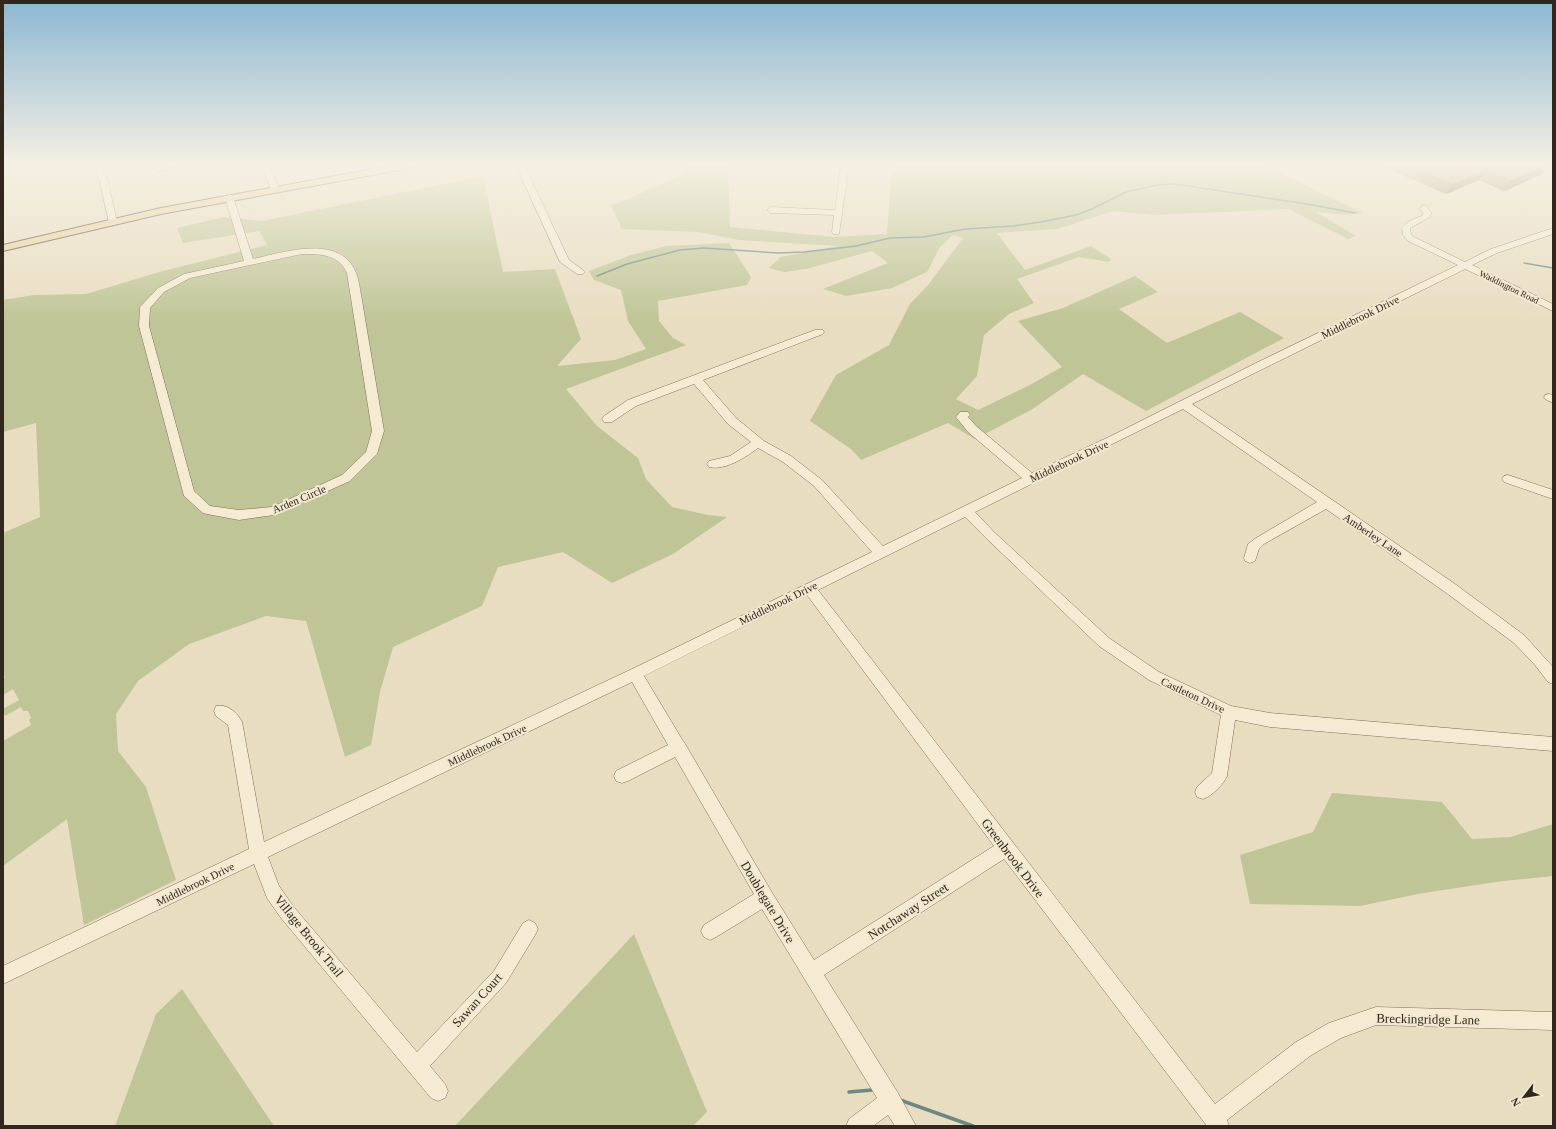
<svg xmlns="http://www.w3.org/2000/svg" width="1556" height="1129" viewBox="0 0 1556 1129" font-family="'Times New Roman',serif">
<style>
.green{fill:#bfc596}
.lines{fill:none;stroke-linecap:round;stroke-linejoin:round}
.stream-far1{stroke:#6b8881;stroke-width:1.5}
.stream{stroke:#6b8881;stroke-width:3.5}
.minor-casing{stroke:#806f5a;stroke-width:1}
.major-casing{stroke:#4e3d2e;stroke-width:2}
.minor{fill:#f5ebd3;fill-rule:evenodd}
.major{fill:#e9d29b;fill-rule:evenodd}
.wall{fill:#a88469}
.shaded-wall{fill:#886b55}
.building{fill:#c3997a;stroke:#886b55}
.labels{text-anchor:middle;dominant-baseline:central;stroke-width:4;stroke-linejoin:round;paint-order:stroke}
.far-street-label{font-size:9px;fill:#31271d;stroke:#f1e8cf}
.street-label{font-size:11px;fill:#31271d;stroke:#f1e8cf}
.near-street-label{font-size:13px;fill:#31271d;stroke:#f1e8cf}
</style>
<rect width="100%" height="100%" fill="#e9ddc1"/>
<path class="green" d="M690 165H728L730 227 834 237 887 234 892 165H1176L1205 166V165H1264L1363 213 1346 215 1316 212 1356 236 1348 239 1288 209 1154 215 1113 211 1057 229 997 233 1025 270 1091 246 1111 259 1109 262 1079 257 1017 279 1034 303 1009 314 984 335 977 376 956 399 978 410 1028 386 1062 367 1018 321 1063 308 1135 276 1158 292 1119 309 1167 343 1240 312 1284 338 1146 411 1083 374 1031 410 975 439 948 423 861 460 851 449 810 421 836 375 889 345 910 304 928 285 963 238 953 235 940 247 927 272 892 288 846 296 823 289 888 263 872 251 806 269 784 272 769 268 781 257 838 246 739 240 698 232 622 229 611 205 621 202 682 175Z
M483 176 503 272 555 269 581 339 557 366 615 360 646 349 628 321 621 290 594 280 589 271 631 255 667 246 729 243 751 277 747 285 658 301 659 321 673 338 686 345 566 389 597 426 638 458 646 479 672 507 708 515 727 517 673 554 612 583 563 552 498 567 482 606 393 647 380 692 371 745 345 757 306 621 266 616 189 644 138 681 116 714 118 751 146 787 176 880 84 925 67 819 3 866V741L31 725 29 720 31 718 28 711H23L21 707 5 716 3 709 19 700 13 689 3 695V679L5 677 3 673V533L40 517 36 423 3 432V300L34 295 86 294 163 271 267 245 259 231 183 243 177 228 223 217 262 221Z
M1332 793 1442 802 1472 839 1510 837 1553 824V876L1503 881 1423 893 1360 906 1250 904 1240 855 1313 832Z
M634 934 707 1112 693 1126H455Z
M182 989 274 1126H115L156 1014Z"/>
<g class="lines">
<path class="stream-far1" d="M158 172 184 165
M1524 263 1553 268
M597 276 627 264 680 250 704 248 778 253 804 252 856 246 890 238 924 237 965 229 1013 226 1041 222 1076 215 1092 209 1126 192 1157 185 1172 184 1188 186 1307 204 1355 213"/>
<path class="stream" d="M849 1092 872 1090
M900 1100 973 1126"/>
<defs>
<path id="minor" d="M19 165H34L30 167 3 172V168Z
M96 165H104L117 222 116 224 113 225 109 222Z
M261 165H269L279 189 278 191H272L271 189Z
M516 165H524L569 260 583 270 585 272 583 274H577L560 262Z
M841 165H849L839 234H833L832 232 834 215 771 213 767 210 771 207 835 210Z
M229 194 233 197 253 259C288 251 349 231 359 283L384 431 377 454 350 481 274 515 239 520 207 514 203 513 184 496 139 326 140 307 158 288 184 274 244 261 225 197ZM302 254C320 254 339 254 347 273L372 431 366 452 342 475 272 507 239 510 210 506 194 491 149 326 150 308 164 292 190 278Z
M1424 205 1427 206 1431 213 1430 217 1410 228 1411 234 1414 237 1465 262 1491 249 1553 228V234L1497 253 1472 265 1553 304V311L1465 269 1192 404 1455 584 1524 635 1553 667V684L1548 682 1535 665 1514 643 1445 592 1326 509 1264 544 1259 549 1255 561 1250 563 1245 561 1244 558 1248 544 1256 538 1317 502 1183 409 975 512 994 532 1109 638 1159 672 1231 706 1270 713 1553 737V751L1270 727 1235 720 1227 776C1223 785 1212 796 1203 799L1197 797 1195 792 1197 787 1212 773 1221 715 1149 680 1099 646 986 538 965 517 818 590 1215 1104 1296 1042 1329 1023 1376 1007 1553 1012V1030L1376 1025 1341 1038 1310 1056 1227 1120 1229 1126H1207L1004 859 824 975 898 1093 916 1126H895L888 1115 873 1126H846L849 1119 877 1098 762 909 716 937 710 940 704 937 701 931 704 925 754 894 675 757 628 781 622 783 616 781 614 776 616 771 668 745 632 682 268 857 279 886 293 906 417 1052 494 971 523 923 529 920 535 923 538 929 535 935 506 983 430 1066 445 1084 448 1091 445 1098 438 1101 431 1098 281 918 267 898 254 864 3 984V966L249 849 228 725 216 716 214 711 216 706C226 703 238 713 242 722L264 842 630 670 872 552 814 486 783 462 758 448C746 457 725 471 709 467L707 464 709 461 730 456 751 442 728 424 694 384 636 406 612 422H604L602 419 604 416 628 400 815 330H823L824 332 823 334 703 380 736 418 764 441 791 456 822 480 883 546 1022 478 968 432 956 417 960 412H968L970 415 968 417 976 426 1032 473 1113 435 1258 362 1458 265 1408 241 1403 235 1402 228C1407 221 1414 219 1422 216L1423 213 1420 208ZM807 595 994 846 814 960 771 891 684 742 683 741 644 676Z
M1549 394 1553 395V403L1545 399 1544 397 1545 395Z
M1508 475 1553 490V499L1504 482 1502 479 1504 476Z"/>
<path id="major" d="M395 165H415L410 168 161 214 3 251V245L161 208Z"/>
</defs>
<use href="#minor" class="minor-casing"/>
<use href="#major" class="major-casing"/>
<use href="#minor" class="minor"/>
<use href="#major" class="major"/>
</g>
<path class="wall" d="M1379 165H1548L1542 174 1504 191 1479 180 1446 194Z"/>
<path class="shaded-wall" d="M1547 165H1548L1542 174 1504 191 1511 181Z
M1486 170 1479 180 1446 194 1452 185Z"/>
<path class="building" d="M1407 165H1547L1511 181 1486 170 1452 185Z"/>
<linearGradient id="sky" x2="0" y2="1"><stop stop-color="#8cb7d3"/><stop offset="0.51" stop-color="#f5f0e3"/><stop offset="1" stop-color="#f5f0e3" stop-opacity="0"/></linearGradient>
<rect width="1556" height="323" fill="url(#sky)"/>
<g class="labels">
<g class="far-street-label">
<text transform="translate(1509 287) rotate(26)">Waddington Road</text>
</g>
<g class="street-label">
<text transform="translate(1360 317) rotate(-26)">Middlebrook Drive</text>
<text transform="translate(1069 461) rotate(-25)">Middlebrook Drive</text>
<text transform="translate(299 499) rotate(-23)">Arden Circle</text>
<text transform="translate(1373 535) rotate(34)">Amberley Lane</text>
<text transform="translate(778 603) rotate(-26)">Middlebrook Drive</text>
<text transform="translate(1193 695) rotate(25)">Castleton Drive</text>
<text transform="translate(487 745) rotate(-25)">Middlebrook Drive</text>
<text transform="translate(195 884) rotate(-26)">Middlebrook Drive</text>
</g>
<g class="near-street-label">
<text transform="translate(1013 858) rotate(53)">Greenbrook Drive</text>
<text transform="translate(768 902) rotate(59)">Doublegate Drive</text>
<text transform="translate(908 911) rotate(-33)">Notchaway Street</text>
<text transform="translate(309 936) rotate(51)">Village Brook Trail</text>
<text transform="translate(477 1000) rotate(-48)">Sawan Court</text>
<text transform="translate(1428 1019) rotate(1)">Breckingridge Lane</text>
</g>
</g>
<rect width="1556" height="1129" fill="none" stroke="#31271d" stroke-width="8"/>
<g transform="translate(1524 1097) rotate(239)" stroke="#f1e8cf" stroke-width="3" paint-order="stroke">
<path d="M0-3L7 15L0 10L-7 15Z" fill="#31271d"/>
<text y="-6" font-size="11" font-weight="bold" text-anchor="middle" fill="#31271d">N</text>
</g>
</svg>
